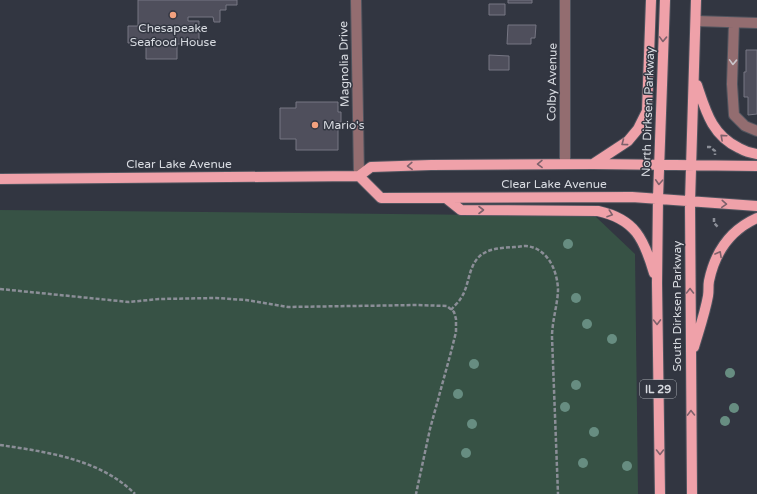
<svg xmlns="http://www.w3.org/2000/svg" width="757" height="494" viewBox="0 0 757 494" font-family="'Varela Round',sans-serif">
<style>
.green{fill:#375245}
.building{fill:#4f4f5c;stroke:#767683}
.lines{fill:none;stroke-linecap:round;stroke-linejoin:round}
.minor-casing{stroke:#50545e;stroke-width:12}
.major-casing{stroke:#50545e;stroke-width:12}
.path{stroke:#8b8e97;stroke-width:2.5;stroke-dasharray:4 2;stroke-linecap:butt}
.minor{stroke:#936d70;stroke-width:10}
.major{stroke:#efa1a9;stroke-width:10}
.tree{fill:#678d81}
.oneway{stroke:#7e616b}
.oneway2{stroke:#cac5ca}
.poi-dot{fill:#f2a17e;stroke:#323641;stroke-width:1.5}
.labels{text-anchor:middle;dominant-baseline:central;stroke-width:3;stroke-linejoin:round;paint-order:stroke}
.shield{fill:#323641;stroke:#a6aab1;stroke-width:1}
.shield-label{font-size:11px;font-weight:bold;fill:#d8dbe1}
.poi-label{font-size:12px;fill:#d8dbe1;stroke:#323641}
.street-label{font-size:12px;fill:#d8dbe1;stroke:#323641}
</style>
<rect width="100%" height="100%" fill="#323641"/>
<path class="green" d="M0 210 595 216 635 254 638 494H0Z"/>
<path class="building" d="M138 0H237V5H226V10H220V22H214L213 17H188V21H199V44H177V59H146V43H128V26H138Z
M508 0H532V3H508Z
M489 4H505V15H489Z
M508 25H536L535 38H531V44H507Z
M746 50H757V114L748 115V97H744V72H746Z
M489 55 509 56V70H489Z
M296 102H338V112H341V122H338V150H296V139H280V108H296Z"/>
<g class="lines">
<defs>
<path id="minor" d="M356 0 359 176
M696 21 757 23
M734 23 732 84 734 115 745 126 757 131
M565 164V0"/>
<path id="major" d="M697 85C706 112 712 135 739 148 746 152 750 153 757 154
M593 164 628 141 638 129 647 111 651 0
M359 176 381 198 632 197 757 206
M0 179 359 176 371 167 431 165 593 164 757 166
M446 198 461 210 598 211C635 219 644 239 654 273
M694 347C699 330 705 313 708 296 709 291 708 286 709 281 715 252 730 230 757 218
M660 494 657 283 658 198 665 0
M692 494 690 202 696 0"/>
</defs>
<use href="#minor" class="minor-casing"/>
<use href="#major" class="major-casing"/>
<path class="path" d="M707 147H710L715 151V155
M714 218V223L718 227
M0 289 129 302 159 299 216 298 246 300 288 307 417 305 447 306 454 312 456 319V332L451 352 430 429 416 494
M451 310C454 306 459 302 461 298 469 286 468 270 477 259 486 248 501 248 514 247 518 247 522 246 526 246 547 248 557 269 558 289 558 303 552 321 552 337L558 494
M0 445C47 452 100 459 135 494"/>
<use href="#minor" class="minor"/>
<use href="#major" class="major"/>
</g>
<g class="tree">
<circle cx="568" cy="244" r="5"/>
<circle cx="576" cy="298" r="5"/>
<circle cx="587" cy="324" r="5"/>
<circle cx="612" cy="339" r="5"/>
<circle cx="474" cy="364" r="5"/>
<circle cx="730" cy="373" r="5"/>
<circle cx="576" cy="385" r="5"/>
<circle cx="458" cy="394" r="5"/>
<circle cx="565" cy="407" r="5"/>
<circle cx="734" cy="408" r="5"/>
<circle cx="725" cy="421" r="5"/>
<circle cx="472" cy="424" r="5"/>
<circle cx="594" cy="432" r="5"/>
<circle cx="466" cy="453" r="5"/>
<circle cx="583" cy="463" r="5"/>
<circle cx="627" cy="466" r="5"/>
</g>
<defs><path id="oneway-chevron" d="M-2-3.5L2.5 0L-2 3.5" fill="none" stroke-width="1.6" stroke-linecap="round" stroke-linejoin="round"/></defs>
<g class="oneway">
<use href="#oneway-chevron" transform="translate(663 39) rotate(92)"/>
<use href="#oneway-chevron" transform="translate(723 137) rotate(-138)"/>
<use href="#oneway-chevron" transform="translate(624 143) rotate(143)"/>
<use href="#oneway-chevron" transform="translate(540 164) rotate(179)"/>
<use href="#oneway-chevron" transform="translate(410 166) rotate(178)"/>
<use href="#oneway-chevron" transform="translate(659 182) rotate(93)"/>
<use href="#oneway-chevron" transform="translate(724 204) rotate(4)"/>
<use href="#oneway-chevron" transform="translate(481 210)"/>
<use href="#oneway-chevron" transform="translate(610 214) rotate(19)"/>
<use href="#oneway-chevron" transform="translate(719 254) rotate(-61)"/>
<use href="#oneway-chevron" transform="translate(690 291) rotate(-90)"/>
<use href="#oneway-chevron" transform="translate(657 322) rotate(89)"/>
<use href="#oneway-chevron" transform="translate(691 413) rotate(-91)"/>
<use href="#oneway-chevron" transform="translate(660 452) rotate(90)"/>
</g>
<use class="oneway2" href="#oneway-chevron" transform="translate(733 62) rotate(92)"/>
<g class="poi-dot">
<circle cx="173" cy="15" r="4"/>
<circle cx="315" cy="125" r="4"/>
</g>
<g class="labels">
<rect class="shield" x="640" y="380" width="36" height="18" rx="3"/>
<g class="shield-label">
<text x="658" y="389">IL 29</text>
</g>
<g class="poi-label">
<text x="173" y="28">Chesapeake<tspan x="173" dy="14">Seafood House</tspan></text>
<text x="323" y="125" text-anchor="start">Mario's</text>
</g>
<g class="street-label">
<text transform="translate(344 64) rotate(-91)">Magnolia Drive</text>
<text transform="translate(552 82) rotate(-89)">Colby Avenue</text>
<text transform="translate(648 112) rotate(-88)">North Dirksen Parkway</text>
<text x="179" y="164">Clear Lake Avenue</text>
<text x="554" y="184">Clear Lake Avenue</text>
<text transform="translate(677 306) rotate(-90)">South Dirksen Parkway</text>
</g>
</g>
</svg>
